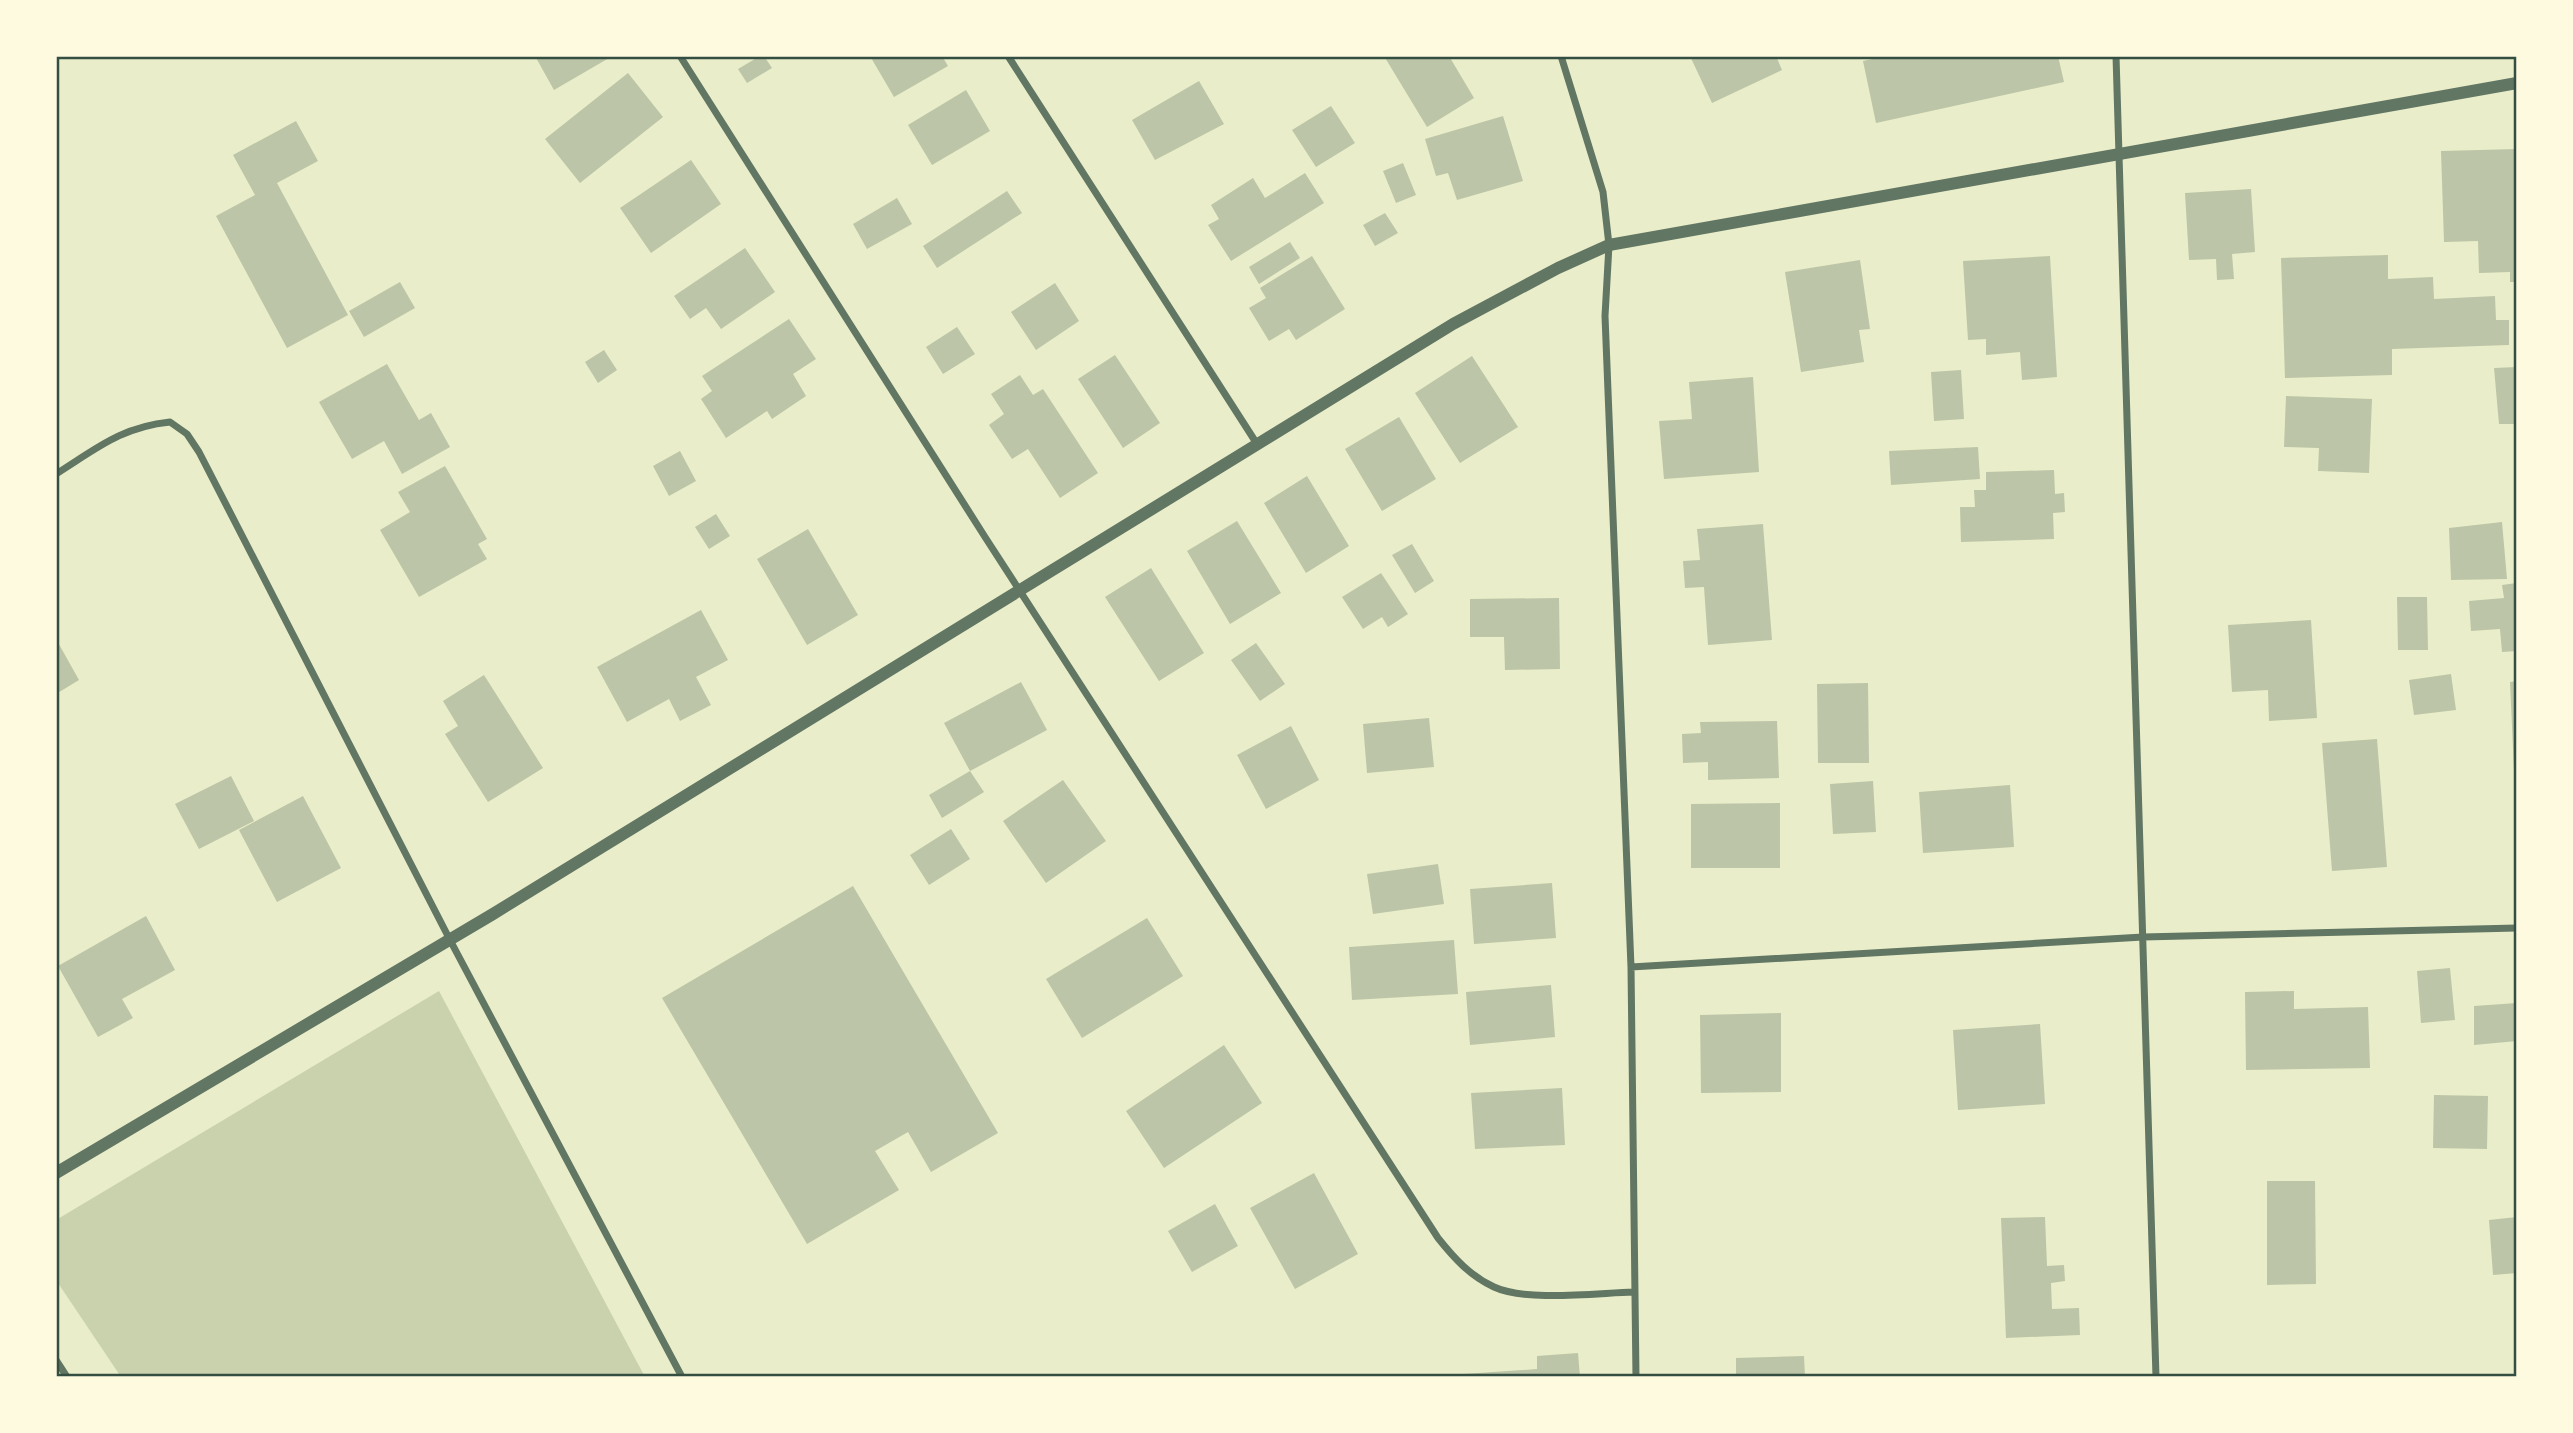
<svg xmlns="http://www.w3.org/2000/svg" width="2573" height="1433" viewBox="0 0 2573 1433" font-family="Jost,sans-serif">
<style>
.green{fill:#cad2ad}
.building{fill:#bcc5a7}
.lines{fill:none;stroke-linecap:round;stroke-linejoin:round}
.minor{stroke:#617663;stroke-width:7}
.tertiary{stroke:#617663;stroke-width:12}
.neatline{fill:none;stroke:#344e41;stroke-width:2.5}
</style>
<rect width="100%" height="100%" fill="#e9edc9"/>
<path class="green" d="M439 991 645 1377H121L56 1280V1220Z"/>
<path class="building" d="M535 56H607L609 58 554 90Z
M760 56H764L772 68 747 83 738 69Z
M870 56H942L948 66 894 97Z
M1384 56H1449L1474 98 1427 127Z
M1690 56H1776L1782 70 1712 103Z
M1886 56H2058L2064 82 1876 123 1863 61Z
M628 73 663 117 580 183 545 139Z
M1199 81 1224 124 1155 160 1132 120Z
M966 90 990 131 932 165 908 125Z
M1331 106 1355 143 1316 167 1292 130Z
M1503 116 1523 181 1457 200 1448 173 1436 176 1425 139Z
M296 121 318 161 277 183 348 315 287 348 216 216 255 195 233 155Z
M2517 149V282H2510V272L2479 273 2478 241 2444 242 2441 151Z
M691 160 721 204 651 253 620 208Z
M1403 163 1416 195 1396 203 1383 171Z
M1305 173 1324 203 1231 261 1208 225 1219 219 1211 205 1253 178 1265 198Z
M2251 189 2255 252 2232 254 2234 279 2217 280 2216 259 2189 260 2185 193Z
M1007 191 1022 213 937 268 923 246Z
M897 198 912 224 867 249 853 224Z
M1385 213 1398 233 1375 246 1363 225Z
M1290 242 1300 258 1259 284 1249 267Z
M745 248 775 292 721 329 706 308 690 319 674 296Z
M2388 255V279L2433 277 2434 299 2495 296 2496 320H2509V345L2392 349V375L2285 378 2281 258Z
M1312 256 1345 309 1296 340 1289 329 1269 341 1249 308 1266 298 1260 288Z
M2050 256 2057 377 2022 380 2020 352 1986 355V339L1968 340 1963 261Z
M1860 260 1870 329 1859 330 1864 362 1801 372 1785 272Z
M400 282 415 308 364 337 349 311Z
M1055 283 1079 321 1036 350 1011 312Z
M789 319 816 359 793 374 806 396 772 419 767 411 726 438 701 399 712 391 702 376Z
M957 327 975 354 943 374 926 347Z
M604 350 617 370 598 383 585 362Z
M1115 355 1160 423 1123 448 1078 379Z
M1472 356 1518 427 1460 463 1415 393Z
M387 364 419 420 431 413 450 447 402 474 384 441 352 459 319 402Z
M2517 367V424H2499L2494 368Z
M1961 370 1964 419 1934 421 1931 372Z
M1020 375 1033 395 1043 389 1098 473 1060 498 1028 449 1012 459 989 425 1004 414 991 394Z
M1753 377 1759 472 1664 479 1659 421 1692 419 1689 382Z
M2286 396 2372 399 2369 473 2318 471 2319 448 2284 447Z
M1399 417 1436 479 1382 511 1345 449Z
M1978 447 1980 479 1891 485 1889 451Z
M680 451 696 481 669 496 653 466Z
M445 466 487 539 478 544 487 559 419 597 380 530 410 512 398 492Z
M2054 470 2055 494 2064 493 2065 512 2053 513 2054 539 1961 542 1960 507H1975L1974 490H1986V472Z
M1307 476 1349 546 1306 573 1264 503Z
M716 514 730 536 709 549 695 527Z
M1237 521 1281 593 1230 624 1187 551Z
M2502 522 2507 579 2451 580 2449 528Z
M1763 524 1772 640 1708 645 1704 587 1685 588 1683 561 1700 560 1697 529Z
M808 529 858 615 807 645 757 559Z
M1412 544 1434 581 1415 593 1392 555Z
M1151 568 1204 653 1159 681 1105 597Z
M1381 573 1408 614 1388 627 1382 617 1363 629 1342 597Z
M2517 583V651L2502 652 2500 629 2471 631 2469 601 2504 598 2502 585Z
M2397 597H2427L2428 650H2398Z
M1559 598 1560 669 1505 670 1504 637H1470V599Z
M701 610 728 660 696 677 711 705 680 721 669 699 627 722 597 667Z
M2311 620 2317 718 2269 721 2268 690 2232 692 2228 625Z
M56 639 79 680 56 694Z
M1256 643 1285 684 1260 701 1231 660Z
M2451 674 2456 710 2414 715 2409 680Z
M484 675 543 768 488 802 445 734 458 726 443 701Z
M2517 681V793H2515L2510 682Z
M1021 682 1047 730 970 771 984 792 942 818 929 795 970 771 944 723Z
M1868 683 1869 763H1818L1817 684Z
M1429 718 1434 767 1367 773 1363 724Z
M1777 721 1779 778 1708 780V762L1683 763 1682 734 1701 733 1700 722Z
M1291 726 1319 780 1266 809 1237 755Z
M2377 739 2387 867 2332 871 2322 743Z
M231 776 254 821 199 849 175 804Z
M1063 780 1106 841 1046 883 1003 821Z
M1873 781 1876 832 1833 834 1830 784Z
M2010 785 2014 847 1923 853 1919 792Z
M303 796 341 868 277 902 239 830Z
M1780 803V868H1691V804Z
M951 829 970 859 929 885 910 855Z
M1438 864 1444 904 1373 914 1367 874Z
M1552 883 1556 938 1474 944 1470 889Z
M853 886 998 1133 931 1172 908 1132 875 1151 899 1190 807 1244 662 998Z
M146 916 175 970 122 999 133 1018 98 1037 58 966Z
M1147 918 1183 976 1082 1038 1046 979Z
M1454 940 1458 994 1352 1000 1349 947Z
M2450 968 2455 1020 2421 1023 2417 971Z
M1551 985 1555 1037 1470 1045 1466 992Z
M2294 991V1009L2368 1007 2370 1068 2246 1070 2245 992Z
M2517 1003V1041L2474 1045V1006Z
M1781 1013V1092L1701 1093 1700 1015Z
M2040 1024 2045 1104 1958 1110 1953 1030Z
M1224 1045 1262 1103 1164 1168 1126 1111Z
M1562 1088 1565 1145 1475 1149 1471 1093Z
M2434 1095 2488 1096 2487 1149 2433 1148Z
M1314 1173 1358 1254 1295 1289 1250 1208Z
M2267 1181H2315L2316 1284 2267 1285Z
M1215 1204 1238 1246 1192 1272 1168 1231Z
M2045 1217 2047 1266 2064 1265 2065 1281 2051 1283 2052 1309 2079 1308 2080 1335 2006 1338 2001 1218Z
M2517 1217V1273L2493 1275 2489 1220Z
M1578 1353 1580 1377H1464V1374L1537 1369V1356Z
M1804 1356 1805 1377H1736V1358Z"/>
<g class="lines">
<path class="minor" d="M680 56 985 537 1438 1238C1454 1258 1470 1276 1494 1287 1526 1302 1597 1293 1633 1292
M1008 56 1257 444
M1561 56 1603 192 1609 245 1605 316 1631 967 1636 1377
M2116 56 2156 1377
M56 474C96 449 121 427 170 422L187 434 199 452 450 940 682 1377
M1631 967 2143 937 2517 928
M56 1360 67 1377"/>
<path class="tertiary" d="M56 1173 493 914 1453 324 1558 268 1609 245 2517 83"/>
</g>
<rect width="2573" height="1433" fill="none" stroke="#fefae0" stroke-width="116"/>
<rect x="58" y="58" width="2457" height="1317" class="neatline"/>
</svg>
